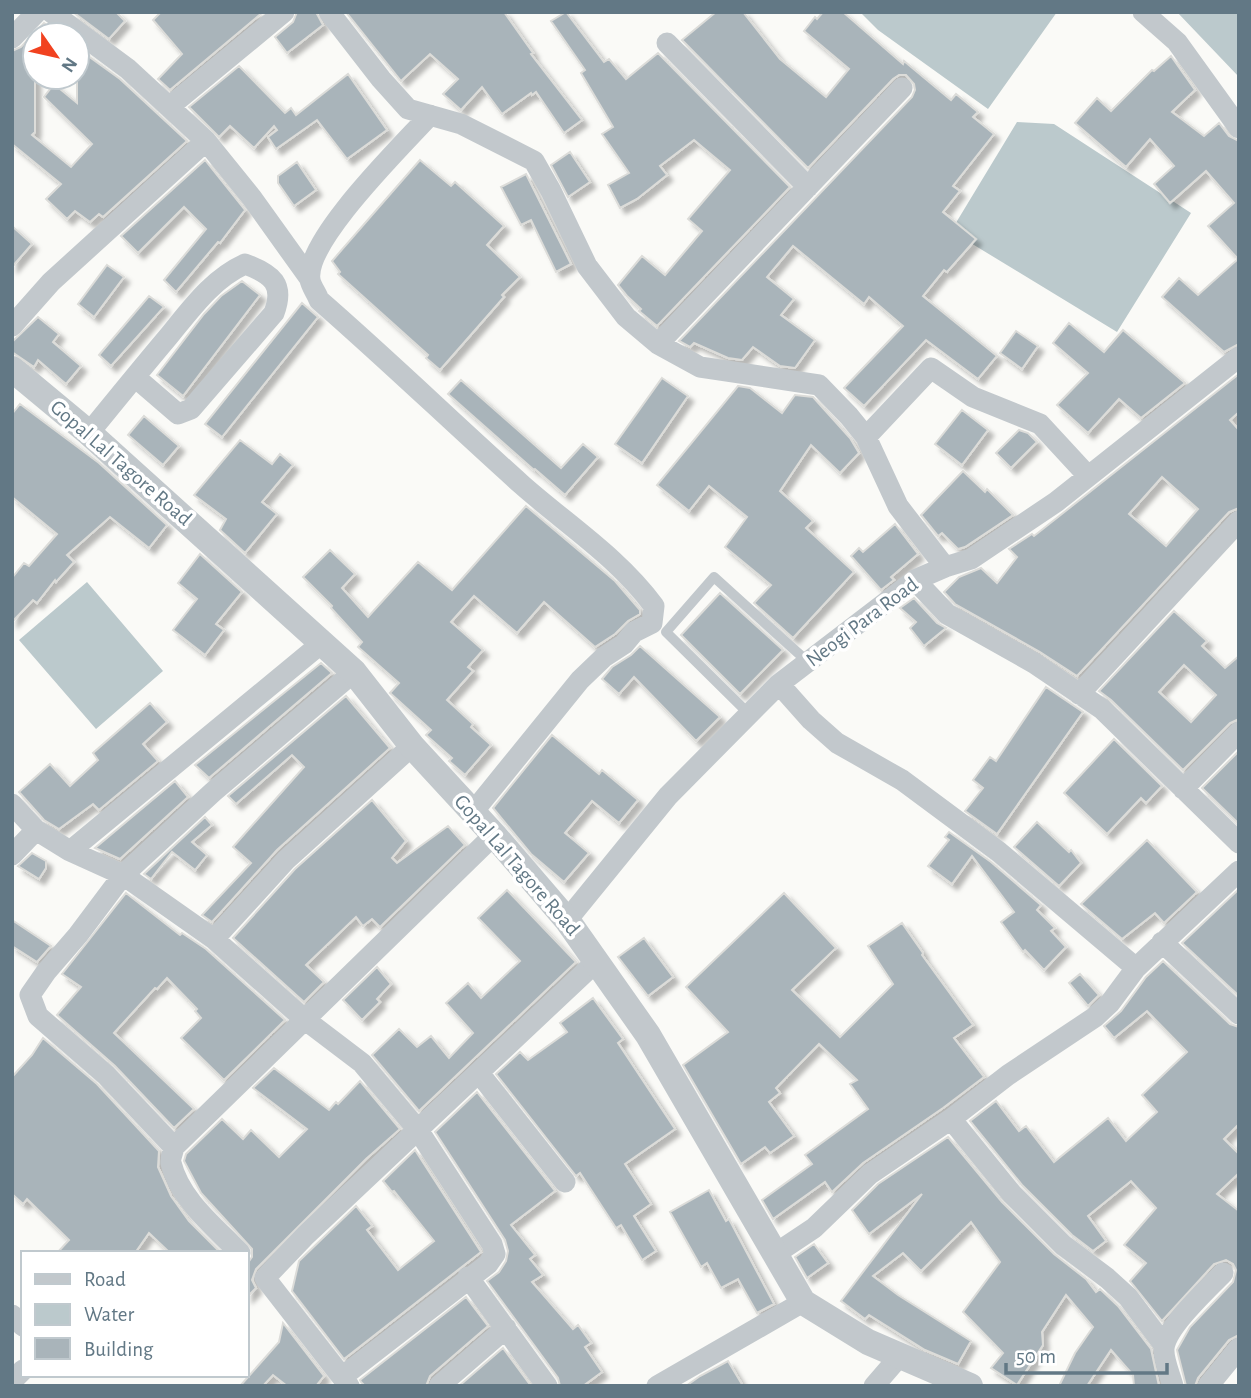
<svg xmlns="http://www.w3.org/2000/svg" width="1251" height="1398" viewBox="0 0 1251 1398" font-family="'Alegreya Sans',sans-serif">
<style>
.water{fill:#bbc9cc}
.building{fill:#a9b4ba;stroke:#dcdcd9;stroke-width:2;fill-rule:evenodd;filter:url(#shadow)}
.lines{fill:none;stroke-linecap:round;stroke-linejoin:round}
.service{stroke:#c2c8cc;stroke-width:10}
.minor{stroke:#c2c8cc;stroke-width:21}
.tertiary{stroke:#c2c8cc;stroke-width:26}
.labels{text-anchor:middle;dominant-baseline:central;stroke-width:7;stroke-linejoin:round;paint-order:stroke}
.street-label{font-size:21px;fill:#627885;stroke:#fff}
</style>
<defs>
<filter id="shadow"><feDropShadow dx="5.5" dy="5.5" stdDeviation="2" flood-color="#0004"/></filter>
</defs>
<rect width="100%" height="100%" fill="#fafaf7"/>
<path class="water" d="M860 12H1057L988 109 878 30Z
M1177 12H1239V77Z
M1017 122 1054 124 1191 213 1117 332 951 231Z
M87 582 163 671 96 729 19 640Z"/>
<path class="building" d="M73 12H116L125 21 109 39Z
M161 12H263L170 90 158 79 182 54 153 20Z
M297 12H316L323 25 287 53 275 37 293 22Z
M346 12H504L533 53 531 54 582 120 564 133 536 92 532 95 531 93 502 114 482 87 461 110 443 94 458 79 430 54 401 81Z
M566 12 604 62 609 59 626 79 658 53 790 187 657 326 639 311 641 309 627 296 618 285 642 256 665 275 702 231 688 219 730 170 694 140 660 166 667 175 637 199 620 208 608 185 629 173 602 134 613 127 581 73 585 70 551 21Z
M716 12H743L780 59 826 97 849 69 804 31 815 17 817 19 823 12H843L903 64 904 61 951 100 956 94 978 112 973 117 994 134 953 186 960 191 943 212 976 239 947 272 944 270 923 296 997 356 978 379 926 340 864 406 844 388 903 326 869 297 864 304 793 246 767 277 794 299 781 315 815 340 795 368 780 366 753 347 742 360 728 358 694 343 690 347 679 341 912 97 915 90 914 84 906 75H899L893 79 808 168 682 40Z
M44 23 60 35H35V132L32 135 71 167 92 144 44 97 54 84 77 103V48L120 79 187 141 103 217 99 214 90 222 75 211 67 219 46 199 61 184 12 144V51L21 47Z
M1171 56 1195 90 1172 112 1204 136 1219 123 1229 136 1239 141V344L1224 352 1162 297 1179 278 1198 295 1238 259 1208 226 1234 203 1206 171 1170 203 1154 184 1174 166 1150 139 1126 167 1075 123 1097 98 1111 111 1152 70 1154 71Z
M239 66 285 113 291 108 296 115 348 74 387 130 347 159 317 120 276 149 268 137 277 130 274 126 254 148 230 126 219 137 189 107Z
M570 152 590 182 568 197 551 165Z
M205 160 245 210 220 243 218 242 176 292 164 280 206 229 184 207 138 253 121 236Z
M420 160 451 186 455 182 504 226 487 245 520 277 502 295 504 297 440 370 426 358 428 355 338 274 340 272 332 261Z
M297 162 316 190 294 206 278 183V176Z
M526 174 571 264 556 272 531 220 521 225 501 187Z
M12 226 32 244 12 267Z
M107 265 124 277 94 317 78 304Z
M242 281 260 295 183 396 157 375 204 314 221 296Z
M149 296 164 307 111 366 99 355Z
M302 303 318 317 222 437 205 424Z
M38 317 59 334 53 342 81 366 66 384 38 360 34 367 12 352V342Z
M1069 323 1104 352 1123 330 1185 383 1141 418 1119 399 1088 433 1057 405 1088 373 1053 343Z
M1016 331 1038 346 1022 369 1000 353Z
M1239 374V412L1230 420 1239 430V508L1229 512 1077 676 1040 652 955 604 944 592 959 577 981 568 997 583 1017 557 1009 549 1032 534 1034 536ZM1162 477 1198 509 1166 546 1129 514Z
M662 378 688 396 642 463 615 444Z
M461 380 561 468 583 444 598 457 565 495 535 469 534 470 448 394Z
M738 386 750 388 782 413 795 395 813 397 850 438 859 453 840 473 811 445 780 491 813 521 806 528 854 572 793 638 754 603 771 585 725 547 747 517 709 486 689 511 657 485Z
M20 404 99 463 167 525 149 548 110 517 67 555 74 562 56 582 55 580 37 603 33 600 12 622V578L24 563 29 566 57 534 12 497V414Z
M962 410 988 430 962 465 935 444Z
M144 416 179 446 163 465 128 435Z
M1019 430 1028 433 1037 442 1011 468 996 453Z
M240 440 272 464 280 454 293 465 262 502 277 514 245 553 220 530 226 519 194 495Z
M963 471 985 492 987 489 1013 515 965 547 958 549 942 533 938 536 921 515Z
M526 506 615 581 640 610V614L628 621 615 634 595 647 544 602 517 633 474 596 451 622 483 650 468 667 473 671 447 700 473 724 471 727 491 745 465 775 449 761 452 758 426 735 431 730 390 693 399 683 358 647 362 642 331 608 332 606 303 577 330 550 355 574 342 588 368 617 418 562 452 590Z
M895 524 918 554 891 577 894 580 881 590 851 556 859 548 863 552Z
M200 554 242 592 216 624 224 630 205 655 173 630 197 599 178 583Z
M720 593 783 650 740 694 681 635Z
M914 598 937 623 946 628 924 646 910 628 916 622 900 608Z
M1174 611 1207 641 1202 646 1225 668 1239 656V719L1230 723 1183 770 1111 700 1099 691ZM1184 665 1216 695 1191 722 1159 692Z
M640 646 720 717 696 741 634 677 619 694 602 679 612 667 631 655Z
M321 663 332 673 209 778 195 765Z
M1046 687 1083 712 997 834 965 811 983 788 973 780 990 757 996 761Z
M346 696 390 748 277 850 212 922 202 915 251 863 233 847 304 767 292 755 236 804 228 796Z
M150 703 167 722 143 744 158 761 99 810 93 804 59 829 44 820 19 792 50 764 70 786 98 760 93 753Z
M552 735 599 774 602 770 638 800 619 823 592 801 565 833 589 853 564 882 531 854 493 808Z
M1114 739 1162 786 1146 803 1141 798 1107 834 1064 793Z
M1239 751V824L1202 788Z
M175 781 188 797 120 859 95 848Z
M372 800 406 841 392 858 397 863 448 826 465 845 380 927 372 919 363 926 356 917 306 965 324 982 304 1002 233 938 295 869Z
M205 817 212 825 192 842 207 855 195 870 172 852 151 879 144 874Z
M1037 822 1069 852 1071 850 1081 863 1059 886 1014 847Z
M949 832 991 862 1041 905 1037 910 1055 928 1051 931 1066 947 1044 970 1025 950 1023 952 1001 922 1014 912 972 856 952 884 928 866 949 840 945 837Z
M1147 840 1197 892 1164 923 1155 913 1122 939 1081 904Z
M32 853 46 861V868L39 879 18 866Z
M1239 889V996L1182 943Z
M507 890 576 962 419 1111 372 1055 399 1029 417 1047 431 1036 449 1058 473 1033 446 1003 468 983 481 998 520 961 478 918Z
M126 893 180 935 182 933 206 949 285 1020 224 1080 181 1038 201 1018 195 1011 197 1009 167 978 157 989 155 988 114 1033 194 1109 174 1128 115 1066 57 1015 81 987 62 974Z
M784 893 836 948 792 990 840 1037 893 984 868 946 902 923 923 953 922 955 973 1025 954 1038 984 1077 943 1108 863 1163 832 1192 825 1182 773 1219 762 1200 812 1164 805 1155 868 1109 850 1084 857 1080 819 1044 776 1088 780 1093 769 1102 794 1136 770 1153 765 1147 741 1164 683 1065 728 1032 686 987Z
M12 920 51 946 37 962 12 946Z
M644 938 673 977 648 996 618 957Z
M1163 961 1230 1024 1239 1027V1124L1224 1139 1239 1154V1173L1217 1194 1239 1211V1335L1229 1340 1198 1378 1195 1386H1186L1177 1350 1190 1327 1233 1282 1236 1270 1233 1264 1226 1260 1214 1264 1162 1321 1130 1281 1146 1263 1124 1245 1156 1208 1131 1181 1088 1216 1106 1241 1093 1251 1072 1235 1022 1185 970 1121 996 1101 1019 1131 1026 1126 1054 1162 1108 1118 1126 1141 1157 1112 1142 1095 1187 1052 1147 1011 1114 1038 1104 1026 1121 1011 1146 977Z
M377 967 391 984 377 999 380 1002 362 1020 343 1000Z
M1080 974 1099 995 1088 1006 1069 983Z
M593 998 623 1039 618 1043 675 1129 625 1164 651 1204 634 1216 656 1251 642 1260 621 1225 616 1228 580 1173 576 1176 496 1074 520 1052 528 1060 567 1032 560 1023Z
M43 1038 97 1084 159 1151 158 1167 171 1196 189 1221 221 1253H170L149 1233 135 1253H57L69 1240 27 1199 23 1204 12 1194V1077L32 1055Z
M274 1068 329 1110 336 1102 338 1104 360 1081 400 1129 366 1159 256 1269 252 1280 256 1288 247 1297V1264L252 1257V1249L201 1193 184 1161 186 1154 222 1119 243 1139 251 1130 279 1157 307 1129 253 1088Z
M477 1092 555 1191 511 1225 535 1255 530 1259 543 1275 532 1282 573 1329 578 1325 591 1343 585 1347 602 1372 583 1386H560L558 1378 487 1281 499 1272 506 1261 508 1251 505 1240 435 1132Z
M948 1137 1002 1202 1054 1254 1086 1279 1096 1292 1100 1289 1118 1306 1151 1349 1159 1386H1134L1133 1375 1111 1350 1087 1386H1059L1075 1353 1093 1327 1066 1295 1042 1332 1043 1345 1017 1385 991 1368 1003 1353 963 1312 1000 1262 971 1222 921 1271 903 1253 873 1276 898 1295 971 1341 958 1364 925 1350 869 1315 865 1319 841 1301 922 1194 869 1234 852 1210 878 1184Z
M415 1150 481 1252 344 1359 292 1291 299 1261 356 1206 372 1226 367 1230 398 1270 434 1241 394 1191 392 1192 383 1181Z
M709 1190 726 1221 729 1219 774 1304 757 1313 738 1279 721 1288 707 1263 701 1267 670 1212Z
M814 1244 828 1263 807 1278 795 1257Z
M466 1297 488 1326 430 1376 426 1386H365L361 1382 360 1380Z
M283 1323 324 1376 316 1386H287L273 1375 263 1386H240L279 1342Z
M503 1348 531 1386H459Z
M728 1361 743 1386H686L700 1376Z"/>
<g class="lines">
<path class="service" d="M749 714 666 632 714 577 808 662"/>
<path class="minor" d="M51 12 128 69 206 141 252 198 310 279
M329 12 381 79 408 109 461 124 534 161 551 191 587 266 626 317 658 344 700 367 819 385 849 416 866 437 898 506 945 567
M1143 12 1177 42 1239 128
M12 38 37 12
M667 43 808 187
M169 107 284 12
M430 115C403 145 304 241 310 280 311 286 317 294 319 300 388 360 453 423 521 484 566 524 618 557 654 606L652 623 634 632 624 644 604 657 580 680 473 812
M12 326 51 282 206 141
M658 344 902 88
M89 433C115 401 141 369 168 337 191 309 212 279 245 264 272 274 285 284 274 313L191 409 178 414 135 377
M866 437 931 368 973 397 1040 424 1088 476
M915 580 947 614 1034 663 1102 709 1239 843
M779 684 811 720 837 743 902 780 999 852 1136 968
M1079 694 1239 521
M1183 789 1239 732
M12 804 36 830 70 851 123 875 214 939 304 1019 362 1063 418 1130 492 1244 495 1254 488 1264 342 1377
M70 851 323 642
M12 855 36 830
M567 920 668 796 779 684 915 580 945 567 971 559 1056 502 1239 357
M214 939 286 860 412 746
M1162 942 1239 1014
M479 1073 565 1182
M951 1119 1012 1194 1063 1245 1107 1278 1128 1297 1164 1345
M174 1147 106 1075 38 1016 30 995 46 972 78 935 123 875 213 792 354 672
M240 1253C215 1227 180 1200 171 1163 170 1159 173 1152 174 1147L494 835
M775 1254 814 1228 870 1174 951 1119 1008 1075 1095 1017 1110 1003 1136 968 1239 871
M468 1277 547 1386
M12 1315 23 1326
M12 1381 23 1370
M349 1386 265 1278 306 1235 597 961
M439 1386 506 1328
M657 1386 803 1302
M874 1386 899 1357
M1173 1386C1170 1374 1163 1360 1164 1348 1167 1326 1207 1290 1223 1273
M1208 1386 1239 1348"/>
<path class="tertiary" d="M12 369 89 433 354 672 412 746 494 835 567 920 648 1035 803 1302 868 1342 970 1386"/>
</g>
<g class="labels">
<g class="street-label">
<text transform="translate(121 463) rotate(41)">Gopal Lal Tagore Road</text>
<text transform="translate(862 622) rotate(-37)">Neogi Para Road</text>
<text transform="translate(517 865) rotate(49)">Gopal Lal Tagore Road</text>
</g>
</g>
<rect width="1251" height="1398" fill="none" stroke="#627885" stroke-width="28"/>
<rect x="21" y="1251" width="228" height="126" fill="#ffffff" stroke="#c0c9ce" stroke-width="2"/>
<rect x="35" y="1274" width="35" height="10" fill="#c2c8cc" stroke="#c0c9ce" stroke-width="2"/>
<text x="84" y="1286" font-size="21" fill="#627885">Road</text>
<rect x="35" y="1304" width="35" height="21" fill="#bbc9cc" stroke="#c0c9ce" stroke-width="2"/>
<text x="84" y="1321" font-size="21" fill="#627885">Water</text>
<rect x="35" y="1338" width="35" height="21" fill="#a9b4ba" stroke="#c0c9ce" stroke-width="2"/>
<text x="84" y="1356" font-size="21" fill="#627885">Building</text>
<g transform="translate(56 56) rotate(124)"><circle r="33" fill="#ffffff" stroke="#c0c9ce" stroke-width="2"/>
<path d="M0-5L12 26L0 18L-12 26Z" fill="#f14220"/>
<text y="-10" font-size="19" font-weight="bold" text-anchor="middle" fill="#627885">N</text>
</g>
<path d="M1006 1363v10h161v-10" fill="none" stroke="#627885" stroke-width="3.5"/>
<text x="1016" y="1363" font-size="21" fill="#627885" stroke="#ffffff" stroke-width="5" paint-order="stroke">50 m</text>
</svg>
